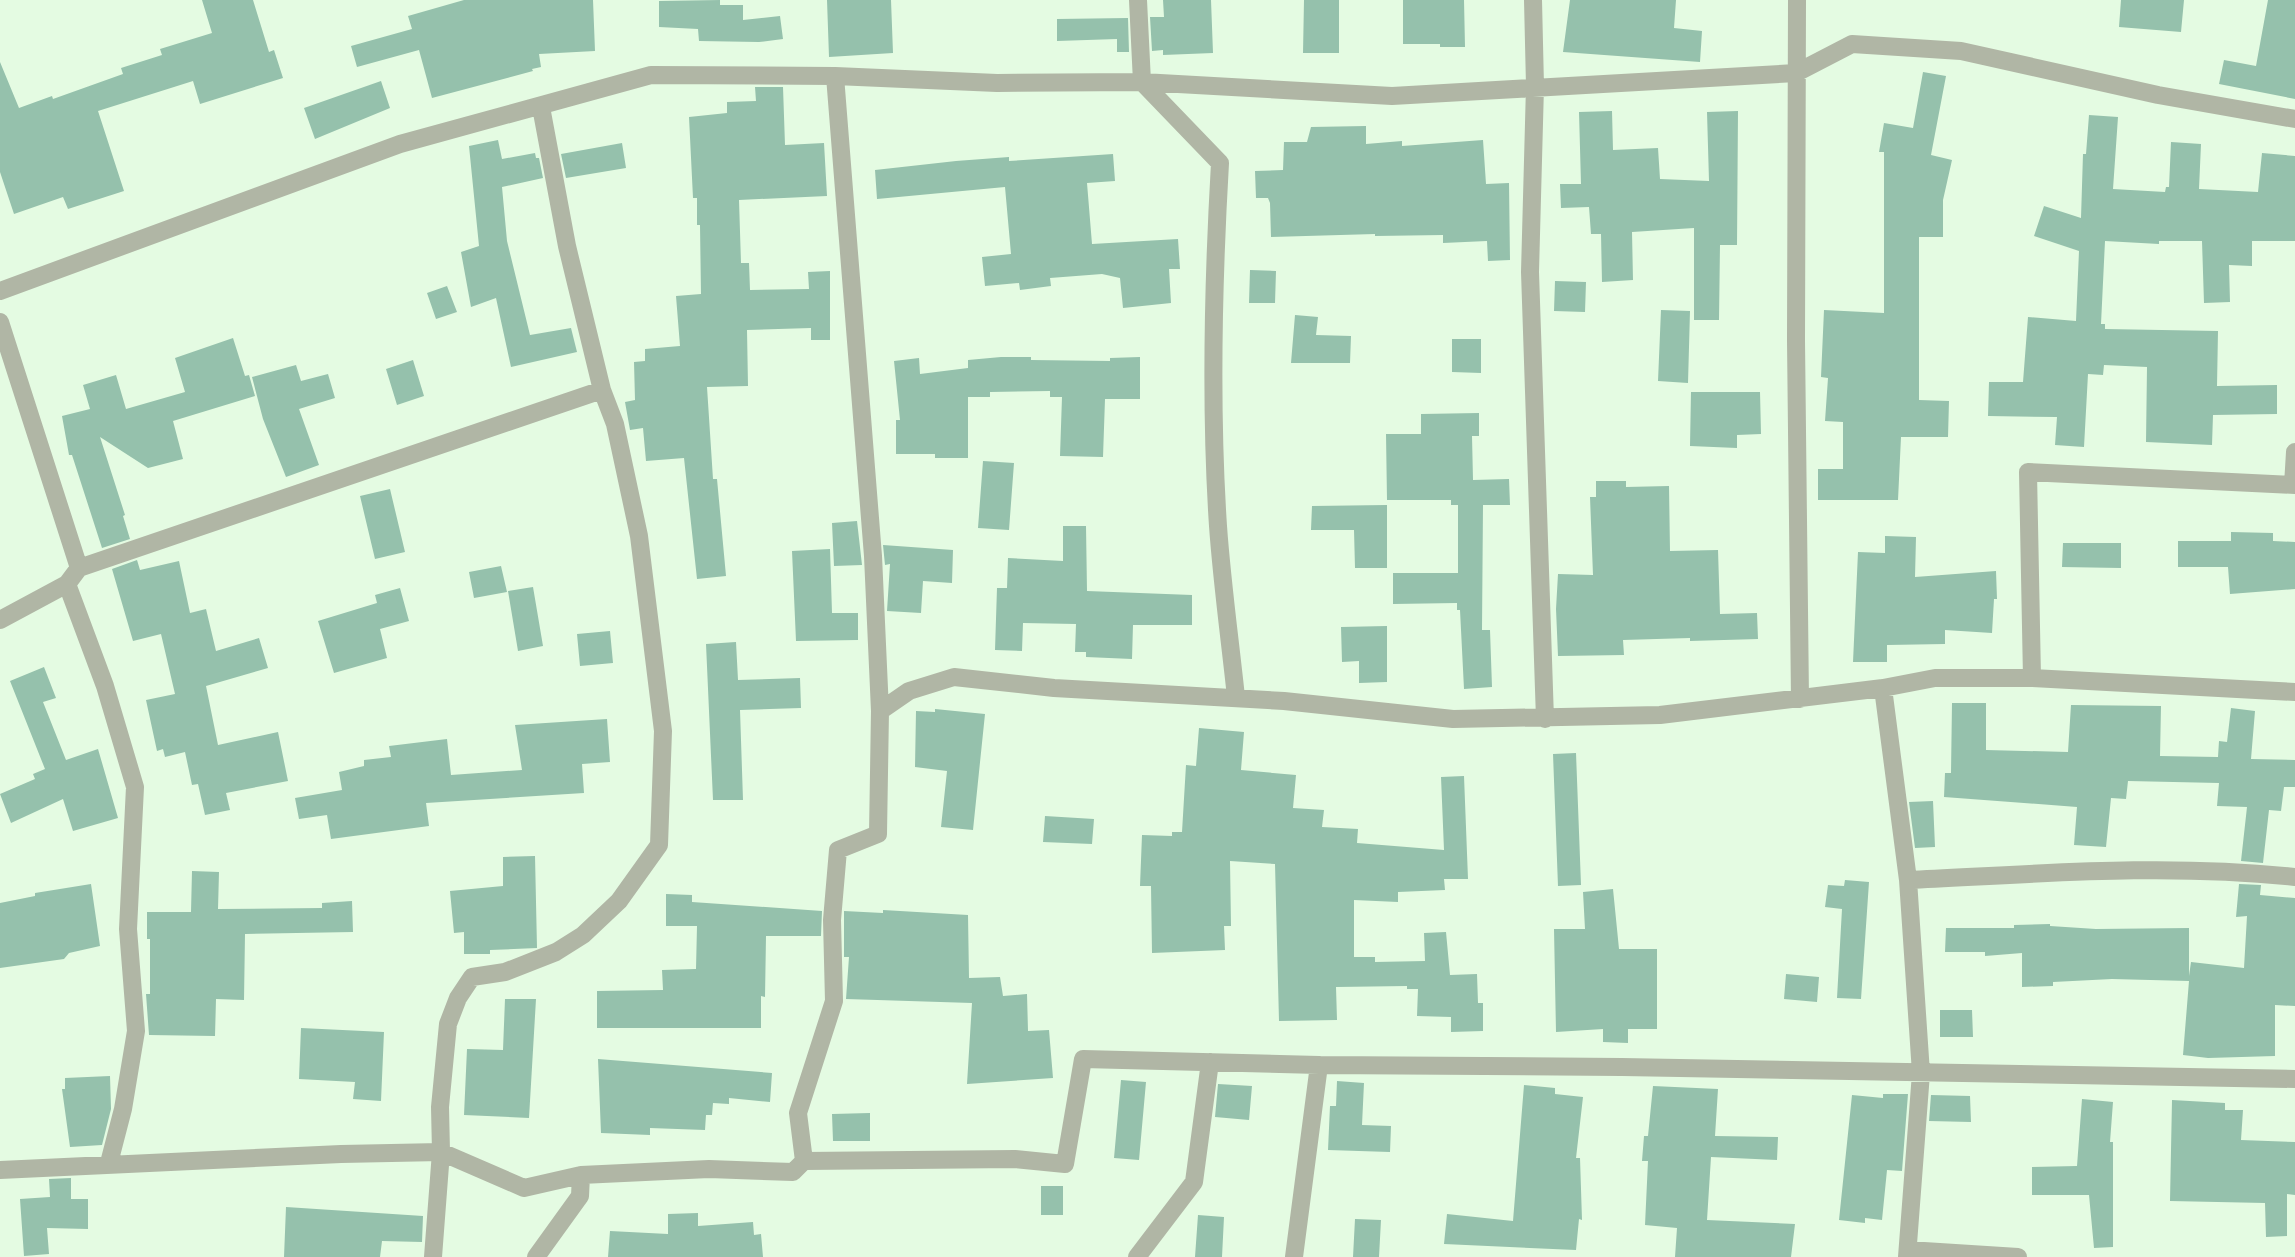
<svg xmlns="http://www.w3.org/2000/svg" width="2295" height="1257" viewBox="0 0 2295 1257" font-family="Quicksand,sans-serif">
<style>
.building{fill:#95c1ac}
.lines{fill:none;stroke-linecap:round;stroke-linejoin:round}
.minor{stroke:#b0b6a5;stroke-width:18}
</style>
<rect width="100%" height="100%" fill="#e4fbe2"/>
<path class="building" d="M202 0H253L269 52 274 50 283 78 200 104 193 81 98 111 124 191 68 209 63 197 14 214 0 172V62L19 108 52 96 53 99 123 74 121 68 162 55 160 49 212 33Z
M464 0H593L595 51 539 54 541 67 532 69 533 71 432 98 419 50 357 67 351 46 412 29 408 16Z
M720 0V5H743V20L780 16 783 39 759 42 699 41 698 29 659 27V1Z
M827 0H891L893 53 829 57Z
M1163 0H1211L1213 53 1163 55V50L1152 51 1150 17H1164Z
M1304 0H1339V53H1303Z
M1403 0H1464L1465 47H1440V44H1403Z
M1570 0H1676L1674 28 1702 31 1700 62 1563 52Z
M2121 0H2184L2181 32 2119 27Z
M2268 0H2295V99L2219 84 2224 60 2256 66Z
M1128 18 1129 52H1117V39L1057 41V19Z
M1923 72 1946 76 1931 155 1952 160 1943 200V237H1919V400L1949 401 1948 437H1901L1898 500H1818V469H1843V422L1825 421 1828 378 1821 377 1824 310 1884 313V152H1879L1884 123 1913 128Z
M381 81 390 108 315 139 304 108Z
M755 87H783L785 145 824 143 827 196 739 200 741 263H749L750 290 809 289 808 272 830 271V340H811V328L747 330 748 386 707 387 713 479H717L726 576 697 579 684 458 646 461 643 428 630 430 625 402 635 400 634 362 645 361V349L680 346 676 296 701 294 700 225H697V198H693L689 117 727 113V102L756 101Z
M1612 111 1613 150 1658 148 1660 179 1709 181 1707 112 1738 111 1737 245H1720L1719 320H1694V228L1632 232 1633 280 1602 282 1601 234H1591L1589 207 1561 208 1560 184H1581L1579 112Z
M2089 115 2118 117 2113 189 2165 192 2166 187H2169L2171 142 2201 144 2199 189 2258 192 2262 153 2295 156V241H2252V266L2229 265 2230 302 2204 303 2202 241H2159V244L2105 241 2101 324H2105V329L2218 331 2217 386 2277 385V414L2213 415 2212 445 2146 442 2147 367 2104 365 2103 375 2088 374 2084 447 2055 445 2057 417 1988 416 1989 382H2023L2028 317 2076 321 2079 251 2034 236 2044 206 2081 218 2083 154H2086Z
M1366 126V144L1402 141V146L1483 140 1486 184 1509 183 1510 260 1488 261 1487 241 1443 243V235L1375 236V234L1271 237 1270 203 1268 198H1256L1255 171 1283 170 1284 142H1307L1311 127Z
M498 140 502 159 535 153 536 158H539L543 178 502 187 507 241 530 335 571 328 577 352 511 367 496 298 471 307 461 252 479 246 469 146Z
M622 143 626 168 566 178 561 154Z
M1113 154 1115 181 1087 183 1092 244 1178 239 1180 269H1169L1171 303 1123 308 1120 278 1102 274 1050 278 1051 286 1020 290 1019 283 985 286 982 257 1011 254 1005 187 877 199 875 170 956 161 1009 157V161Z
M1250 270 1276 271 1275 303H1249Z
M1555 281 1586 282 1585 312 1554 311Z
M447 286 457 312 436 319 427 293Z
M1661 310 1690 311 1688 383 1658 381Z
M1295 315 1318 317 1316 335 1351 336 1350 363H1291Z
M233 338 245 376 249 375 255 396 173 421 183 459 148 468 100 437 125 515 123 516 130 539 102 548 72 455H69L62 416 90 409 83 385 116 375 126 409 185 392 175 358Z
M1452 339H1481V373L1452 372Z
M1001 357H1031V360L1110 361V358L1140 357V399H1105L1103 457 1060 456 1062 397H1050V391L990 392V397H968V458H935V454H896V420H900L894 361 919 358 920 374 968 368V360Z
M413 360 424 396 397 405 386 369Z
M296 365 301 381 328 374 335 398 299 409 319 465 286 477 263 419 252 377Z
M1691 392H1760L1761 434 1737 435V448L1690 446Z
M1479 413V436H1472L1473 480 1509 479 1510 505H1483L1482 630H1490L1492 687 1464 689 1460 610H1457V603L1393 604V573H1458V505H1451V500H1387L1386 434H1421V414Z
M983 461 1014 463 1009 530 978 528Z
M1596 481H1626V487L1669 486 1670 551 1718 550 1720 614 1757 613 1758 639 1690 641V638L1623 640 1624 655 1558 656 1556 609 1558 574 1593 575 1590 497H1596Z
M390 489 405 552 375 559 360 496Z
M1387 505V568H1355L1354 530H1311L1312 506Z
M857 521 862 565 834 566 832 523Z
M1063 526H1086L1087 591 1192 595V625H1133L1132 659 1086 657V652H1075L1076 624 1023 623 1022 651 995 650 997 588H1007L1008 558 1063 561Z
M2231 532 2273 533V541L2295 542V589L2230 594 2228 567H2178V541H2231Z
M1885 536 1916 537 1915 577 1996 571 1997 599H1994L1992 633 1945 630V644L1887 645V662H1853L1858 552 1885 553Z
M2063 543H2121V568L2062 567Z
M883 545 953 550 952 583 923 581 921 613 887 611 890 564 885 565Z
M830 549 832 613H858V640L796 641 792 551Z
M137 560 140 570 179 561 190 613 206 609 216 651 259 638 268 668 206 686 218 745 278 732 288 781 226 793 230 810 205 815 198 784 192 785 185 752 165 757 163 749 157 751 146 700 175 694 161 634 133 641 112 569Z
M501 566 507 592 474 598 469 572Z
M533 587 543 646 518 651 508 591Z
M400 588 409 621 380 629 387 658 334 673 318 621 377 603 375 595Z
M1387 626V682L1359 683V661L1342 662 1341 627Z
M610 631 613 663 580 666 577 634Z
M736 642 738 680 800 678 801 708 740 710 743 800H713L706 644Z
M44 667 56 698 43 702 66 760 98 749 118 818 73 831 63 799 11 823 0 794 35 779 33 774 45 769 10 681Z
M1952 703H1986V750L2068 752 2071 705 2161 706 2160 756 2218 757 2219 741 2227 742 2231 708 2255 711 2251 759 2295 760V787H2284L2281 811 2269 810 2263 863 2241 861 2247 807 2217 806 2219 783 2128 781 2126 799 2111 798 2106 847 2074 845 2077 807 1944 797 1945 773H1951Z
M935 709 985 714 973 830 941 827 947 771 915 767 916 711 935 712Z
M607 719 610 762 582 764 584 793 426 803 429 826 331 839 327 815 299 819 295 798 342 790 339 772 364 766V760L391 757 389 746 447 739 451 775 522 770 515 725Z
M1199 728 1244 732 1241 770 1296 775 1293 808 1324 810 1322 827 1358 829 1357 843 1444 850 1441 777 1464 776 1468 879H1444L1445 890 1398 892V902L1354 900V957H1375V962L1425 961 1424 933 1446 932 1450 975 1477 974 1478 1003H1483V1031L1451 1032V1017L1417 1016 1418 989H1407V986L1336 987 1337 1020 1279 1021 1275 864 1230 861 1231 926H1224L1225 950 1152 953 1151 886H1140L1142 835 1172 836V832H1182L1186 765 1196 766Z
M1576 753 1581 885 1558 886 1553 754Z
M1933 801 1935 847 1915 848 1909 802Z
M1045 816 1094 819 1092 844 1043 842Z
M535 856 537 948 490 950V954H464V932L454 933 450 891 503 886V857Z
M192 871 219 872 218 909 322 908V903L352 901 353 932 245 934 244 1000 216 999 215 1036 149 1035 146 994H150V939H147V912H191Z
M1845 880 1869 882 1861 999 1837 998 1842 909 1825 907 1828 885 1844 886Z
M91 884 100 946 69 953 64 959 0 968V903L35 896V893Z
M2239 884 2261 885 2260 895 2295 898V1006L2275 1005V1056L2208 1058 2183 1055 2189 981 2112 979 2053 982V986L2022 987V953L1985 956V952H1945L1946 928H2014V925L2050 924V926L2096 929 2189 928V976L2191 962 2244 968 2247 916 2236 917Z
M1613 889 1619 949H1657V1029H1628V1043L1603 1042V1029L1556 1032 1554 929H1585L1583 892Z
M666 894 692 895V902L822 911 821 936H766L765 997 761 996V1028H597V991L663 990 662 970 696 969 697 926H666Z
M883 910 968 915 969 978 1000 977 1003 996 1027 994 1028 1031 1049 1030 1053 1078 967 1084 972 1003 846 999 849 957H844V911L883 913Z
M1786 974 1819 977 1817 1002 1784 999Z
M505 999H536L529 1118 464 1115 467 1049 503 1050Z
M1940 1010H1972L1973 1037H1940Z
M301 1028 384 1032 381 1101 353 1099 355 1082 299 1079Z
M598 1059 772 1073 770 1102 729 1098V1104L713 1103 712 1115H706L705 1130 650 1128V1135L601 1133Z
M110 1076 111 1109 102 1145 70 1147 62 1089H65V1078Z
M1121 1080 1146 1082 1139 1160 1114 1158Z
M1337 1081 1364 1083 1362 1125 1391 1126 1390 1152 1328 1150 1330 1106H1336Z
M1218 1084 1252 1086 1249 1120 1215 1117Z
M1524 1085 1555 1088V1094L1583 1097 1576 1158H1580L1582 1220 1579 1219 1576 1250 1444 1244 1447 1214 1513 1221Z
M1653 1086 1718 1089 1715 1136 1778 1137 1777 1160 1711 1157 1707 1220 1795 1224 1791 1257H1675L1677 1228 1645 1225 1648 1161H1642L1644 1136H1648Z
M1883 1094H1908L1902 1171 1887 1170 1882 1220 1865 1218V1223L1839 1220 1852 1095 1883 1098Z
M1931 1095 1970 1096 1971 1122 1929 1121Z
M2082 1099 2113 1102 2110 1142H2113V1247L2094 1248 2089 1195H2032V1167L2077 1166Z
M2172 1100 2225 1103V1110H2243L2241 1140 2295 1142V1195L2287 1194V1236L2266 1237 2265 1203 2170 1201Z
M870 1113V1141H833L832 1114Z
M71 1178V1199H88V1229L47 1228 49 1254 24 1256 20 1199 50 1197 49 1179Z
M1041 1186H1063V1215H1041Z
M286 1207 423 1216 422 1242 382 1241 380 1257H284Z
M698 1213V1226L753 1222 754 1235 761 1234 763 1257H608L610 1231 668 1234V1214Z
M1198 1215 1224 1217 1222 1257H1195Z
M1355 1219 1381 1220 1379 1257H1353Z"/>
<g class="lines">
<path class="minor" d="M1138 0 1142 82 1220 163C1213 284 1210 405 1218 526 1222 583 1230 640 1236 697
M1533 0 1535 86 1530 272 1545 719
M1797 0 1796 341 1800 699
M0 291 400 144 651 75 835 76 997 83 1142 82 1392 96 1796 73 1852 44 1961 51 2158 95 2295 119
M0 322 79 568
M2293 485 2295 452
M67 584 105 686 135 787 128 929 136 1031 123 1109 109 1163
M0 620 67 584 79 568 602 390
M2032 678 2028 472 2295 485
M1883 688 1908 880 1921 1073 1907 1257
M880 711 909 691 954 677 1054 688 1284 701 1453 719 1660 715 1883 688 1935 678H2032L2295 692
M1908 880C2037 874 2166 863 2295 877
M804 1161 798 1113 834 1001 832 920 838 850 878 834 880 711 873 556 835 76
M0 1170 341 1154 441 1152 524 1188 581 1175 709 1169 793 1172 804 1161 1015 1159 1065 1164 1083 1059 1319 1065 1622 1067 2295 1079
M1908 1250 2018 1257
M433 1257 441 1152 440 1107 448 1024 458 998 472 977 505 972 556 952 583 935 619 901 659 845 663 731 639 536 615 424 602 390 567 246 541 107
M536 1257 580 1196 581 1175
M1137 1257 1194 1182 1210 1062
M1294 1257 1319 1065"/>
</g>
</svg>
